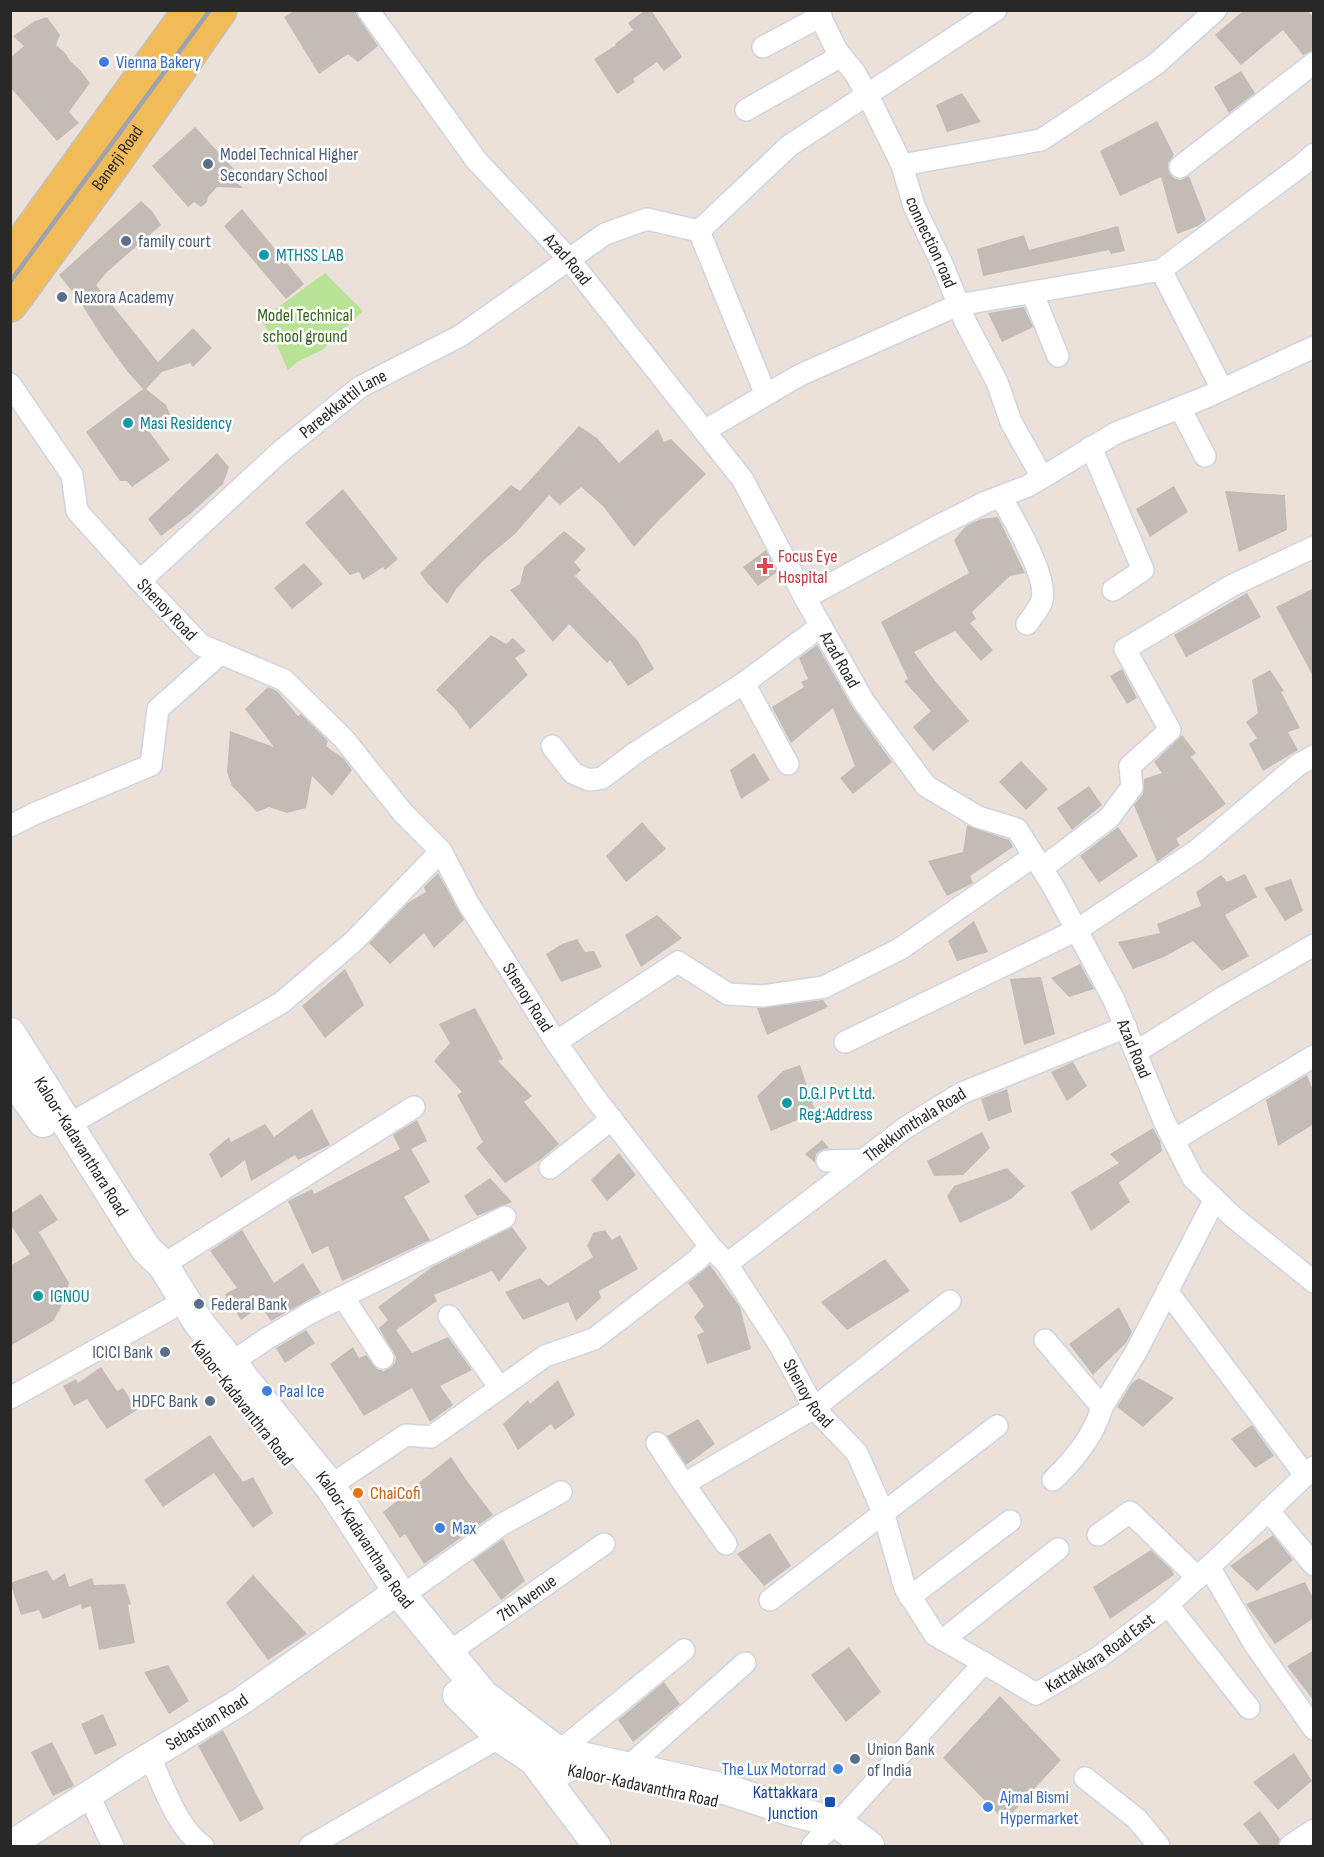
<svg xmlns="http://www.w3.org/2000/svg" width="1324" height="1857" viewBox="0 0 1324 1857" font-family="'Sofia Sans Condensed',sans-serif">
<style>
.green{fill:#b8e294}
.building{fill:#c3bbb6}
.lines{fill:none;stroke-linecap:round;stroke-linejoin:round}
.minor-casing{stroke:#ced4e1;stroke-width:24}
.tertiary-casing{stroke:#ced4e1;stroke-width:30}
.secondary-casing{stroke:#ced4e1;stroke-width:33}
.primary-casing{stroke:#c3c3c3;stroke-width:36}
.minor{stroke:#fff;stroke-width:21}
.tertiary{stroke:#fff;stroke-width:27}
.secondary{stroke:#fff;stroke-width:30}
.primary{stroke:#f1bb57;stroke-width:33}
.rail{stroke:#9ca2b2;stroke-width:4.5}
.shop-dot{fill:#3f7fe0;stroke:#fff;stroke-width:2}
.service-dot{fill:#5c6f8a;stroke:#fff;stroke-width:2}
.culture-dot{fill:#0f9aa8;stroke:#fff;stroke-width:2}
.health-dot{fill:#e0444e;stroke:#fff;stroke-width:2}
.food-dot{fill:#e8710a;stroke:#fff;stroke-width:2}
.transit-dot{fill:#1a4fb4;stroke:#fff;stroke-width:2}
.labels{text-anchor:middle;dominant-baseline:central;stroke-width:5;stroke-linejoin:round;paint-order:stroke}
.shop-label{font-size:18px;fill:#366cbe;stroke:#fff;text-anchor:start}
.service-label{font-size:18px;fill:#4e5e75;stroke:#fff;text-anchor:start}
.street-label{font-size:18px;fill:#282828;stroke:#fff}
.culture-label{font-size:18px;fill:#0d838f;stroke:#fff;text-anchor:start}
.park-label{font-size:18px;fill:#316418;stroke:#fff}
.health-label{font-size:18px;fill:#be3a42;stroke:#fff;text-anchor:start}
.food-label{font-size:18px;fill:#c56008;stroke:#fff;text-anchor:start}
.transit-label{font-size:18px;fill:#164399;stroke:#fff;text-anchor:end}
</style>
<rect width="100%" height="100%" fill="#ebe1d9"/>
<path class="green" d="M325 273 363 311 322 350 297 362 288 370 277 345 261 320Z"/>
<path class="building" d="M296 10H355L358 17 378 46 358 62 348 54 319 74 284 17Z
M645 10H651L682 57 664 71 657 62 633 79 635 82 617 94 594 59 616 45 615 44 633 30 628 23Z
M1244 10H1307L1314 18V50L1303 55 1283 30 1241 65 1215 35Z
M47 17 60 35 56 45 66 54 70 61 80 70 90 83 69 112 79 123 57 141 10 87V58L24 46 13 36 35 21Z
M1241 71 1255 93 1229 113 1214 87Z
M962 93 981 122 947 132 936 105Z
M1157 121 1174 155 1168 163 1170 174 1175 179 1181 180 1189 176 1206 220 1198 226 1177 234 1161 177 1120 196 1100 151Z
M195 127 234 169 228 175 243 188 217 187 208 197 207 202 201 207 194 202 188 207 152 166Z
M141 201 152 211 161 225 107 272 96 285 158 362 193 328 212 348 193 367 190 363 162 372 146 389 166 405 170 414 148 430 170 460 132 487 127 481H120L86 432 143 389 127 371 103 338 79 300 59 275Z
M242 209 304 284 286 299 224 226Z
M1118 226 1125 251 1111 254 1109 250 983 276 977 249 1024 235 1029 250Z
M1024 307 1033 327 1002 342 988 313Z
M579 426 597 438 619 463 658 429 664 442 671 439 706 474 660 519 634 547 603 506 581 487 560 505 549 495 515 534 485 559 457 588 447 604 428 584 420 573 511 485 520 491Z
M217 453 229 467 223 484 190 514 161 536 148 519Z
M1174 486 1188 512 1150 537 1136 509Z
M343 489 398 559 385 570 383 567 363 580 359 572 350 575 305 523Z
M1225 491 1285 495 1287 530 1239 552Z
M998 517 1025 573 1010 576 972 612 976 619 970 623 993 650 981 661 955 631 914 652 935 681 969 721 933 751 913 727 931 711 904 681 908 679 881 622 969 573 954 540 966 526 981 519Z
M564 531 586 549 574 562 581 570 575 576 638 641 654 669 628 686 610 660 607 663 569 624 553 642 510 590 520 584 524 567Z
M766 550 777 572 758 586 743 567Z
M304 563 323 584 292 609 274 588Z
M1314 588V678L1276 607Z
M1247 593 1261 617 1186 657 1174 635Z
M491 635 506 644 513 638 526 651 515 658 528 675 470 729 455 709 436 690Z
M817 645 853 708 892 762 853 794 840 778 855 766 833 708 791 743 772 707 804 687 801 682 808 679 799 658Z
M1122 669 1137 698 1127 704 1110 676Z
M1270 670 1284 691 1281 692 1300 728 1288 732 1298 750 1263 771 1249 744 1257 738 1246 722 1258 713 1252 680Z
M268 687 277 691 298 716 301 714 328 741 326 746 343 758 352 770 332 796 312 776 306 808 287 813 269 807 257 812 232 786 227 772 230 731 274 747 245 709Z
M1182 735 1196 753 1191 757 1226 804 1176 839 1180 845 1157 862 1134 805 1143 794 1144 779 1162 773 1154 762Z
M754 753 770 780 741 799 730 770Z
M1021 761 1048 789 1026 810 999 782Z
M1089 786 1102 805 1072 830 1057 808Z
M642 822 666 849 626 882 606 856Z
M967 825 1009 840 1013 847 970 876 973 883 947 896 928 861 963 852Z
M1118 827 1138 856 1099 883 1080 856Z
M438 873 464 920 434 948 424 933 390 964 369 943 409 902 426 892 424 887Z
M1245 874 1257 897 1225 915 1249 956 1222 971 1193 941 1164 957 1133 969 1118 942 1160 933 1157 924 1201 906 1196 892 1221 875 1227 882Z
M1291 879 1303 911 1285 921 1264 888Z
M657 915 682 938 641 967 625 935Z
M974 921 988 952 957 961 948 941Z
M577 939 585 952 594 951 602 967 561 982 546 954 562 944Z
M1080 964 1094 989 1069 997 1051 978Z
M345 969 364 1005 325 1038 302 1006Z
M1041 977 1055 1034 1024 1045 1010 979Z
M823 1000 828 1007 767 1035 757 1008Z
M475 1008 503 1059 498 1061 532 1096 524 1102 559 1144 540 1160 505 1183 476 1148 483 1142 457 1095 462 1092 434 1061 450 1043 439 1024Z
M1073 1062 1087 1086 1067 1101 1051 1072Z
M800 1065 815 1110 800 1119 771 1131 757 1096 783 1071Z
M1307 1075 1314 1093V1124L1278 1146 1266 1100Z
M1007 1089 1012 1112 988 1121 981 1099Z
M312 1109 330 1145 298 1160 295 1155 251 1181 245 1160 221 1178 209 1154 229 1137 231 1142 265 1124 274 1137Z
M417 1120 427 1141 411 1149 430 1182 404 1197 430 1240 342 1281 328 1246 312 1254 288 1201 312 1189 314 1194 400 1149 393 1135Z
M1153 1128 1160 1141 1162 1151 1119 1183 1130 1202 1091 1231 1071 1192 1119 1163 1110 1154Z
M982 1132 990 1148 963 1175 934 1176 927 1161Z
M822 1140 829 1148 821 1150 816 1154 815 1163 805 1154Z
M619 1153 636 1175 607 1201 591 1180Z
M1007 1168 1025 1186 1011 1199 960 1223 947 1196 954 1186Z
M490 1178 512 1202 477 1216 464 1196Z
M41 1194 58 1220 39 1232 69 1283 60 1309 53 1321 10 1346V1266L30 1254 10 1224V1214Z
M512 1227 527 1248 499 1282 492 1271 434 1295 437 1301 396 1330 412 1353 448 1337 472 1370 440 1386 453 1405 430 1422 412 1388 364 1416 330 1364 353 1347 359 1358 366 1355 377 1369 384 1371 390 1368 395 1363 396 1357 379 1328 388 1320 378 1307 432 1267Z
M242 1230 274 1283 303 1263 321 1293 271 1321 261 1306 241 1320 225 1294 237 1288 210 1251Z
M605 1230 612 1240 620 1235 638 1269 599 1291 601 1298 576 1321 568 1302 523 1320 505 1292 540 1278 548 1286 593 1257 587 1246 593 1233Z
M885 1259 910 1291 847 1330 821 1302Z
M710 1265 740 1307 751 1349 707 1364 697 1335 704 1332 694 1317 704 1306 688 1283Z
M1119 1307 1132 1332 1126 1343 1093 1375 1069 1344Z
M306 1330 315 1343 285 1363 276 1348Z
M101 1367 117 1391 123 1388 137 1410 107 1429 87 1399 74 1406 63 1386 76 1379 78 1383Z
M1139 1378 1174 1398 1143 1427 1117 1407 1132 1383Z
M558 1380 575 1415 555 1430 551 1424 518 1450 503 1424 528 1400 530 1404Z
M698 1419 715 1444 686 1465 667 1436Z
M1252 1425 1274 1456 1255 1468 1231 1439Z
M210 1435 243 1482 253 1477 273 1513 253 1528 214 1473 163 1507 144 1480Z
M451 1457 467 1481 493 1515 424 1564 405 1534 400 1538 383 1512Z
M770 1533 791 1566 764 1586 737 1554Z
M1273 1535 1293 1560 1257 1591 1230 1566Z
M503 1539 525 1581 501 1600 473 1560Z
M1151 1550 1172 1570 1174 1575 1110 1619 1093 1587Z
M47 1570 53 1581 65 1573 69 1587 92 1578 94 1585 125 1584 131 1604 128 1605 135 1643 99 1650 91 1606 82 1609 81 1604 43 1619 39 1610 21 1615 10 1583Z
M253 1575 307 1634 268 1660 226 1603Z
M1305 1582 1314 1600V1618L1275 1644 1246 1604Z
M849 1647 881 1692 846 1722 811 1675Z
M1314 1650V1701L1287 1666Z
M168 1665 189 1701 169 1714 144 1672Z
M664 1682 680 1704 633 1742 618 1720Z
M1000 1696 1061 1760 1005 1821 943 1758Z
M103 1714 117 1745 95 1755 81 1724Z
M223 1730 264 1809 240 1822 198 1746Z
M52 1742 74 1786 53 1796 31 1752Z
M1294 1753 1312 1781 1278 1810 1253 1782Z
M1260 1811 1280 1839 1277 1846H1260L1243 1824Z"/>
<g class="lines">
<defs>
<g id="minor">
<path id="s1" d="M368 10 476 160 568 258 743 480 805 598 864 702 926 786 978 817 1017 829 1054 888 1114 1000 1164 1121 1193 1178 1232 1216 1314 1282"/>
<path id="s2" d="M817 10 837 51 855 73 873 106 902 165 914 206 943 266 965 321 997 382 1011 422 1042 477"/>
<path d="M763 47 821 16"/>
<path d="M746 110 841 56"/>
<path d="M902 165 1041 140 1156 64 1216 10"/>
<path d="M1180 167 1314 63"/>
<path d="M699 231 766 395"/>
<path d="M1161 270 1222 389"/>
<path d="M1032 292 1058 356"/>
<path id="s3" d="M10 384 72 475 77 511 140 581 201 645 284 680 344 739 403 813 441 851 468 903 556 1042 595 1098 710 1246 727 1264 779 1344 814 1408 857 1453 883 1512 905 1588 935 1635 984 1663"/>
<path d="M1180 408 1205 456"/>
<path d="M704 431 800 375 958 305 1161 270 1302 165 1314 154"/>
<path d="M1091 447 1143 570 1113 590"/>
<path d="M1001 497C1013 518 1048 577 1042 600 1040 608 1032 617 1027 624"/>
<path id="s4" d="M140 581 280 452 360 387 460 336 605 234 647 219 699 231 789 146 996 10"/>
<path d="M805 598 936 527 986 502 1028 486 1116 433 1204 398 1314 347"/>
<path d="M744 683 788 764"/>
<path d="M552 746 573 773 589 780 602 778 638 751 744 683 821 626"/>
<path d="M10 826 36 813 151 765 158 709 221 653"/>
<path d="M1042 868 1109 818 1132 787 1130 766 1170 730 1125 649 1231 586 1314 547"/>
<path d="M556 1042 678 962 728 994 762 996 824 987 900 949 1034 856"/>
<path d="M845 1042 1077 930 1196 851 1298 765 1314 756"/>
<path d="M1136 1052 1224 997 1314 945"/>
<path d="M68 1125 281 1003 353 942 441 851"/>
<path d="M1174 1140 1314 1056"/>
<path d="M827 1161 862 1160"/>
<path d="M550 1168 612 1119"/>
<path id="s5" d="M727 1264 905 1128 962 1093 1126 1027"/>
<path d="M163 1265 414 1107"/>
<path d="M1167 1291 1305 1475"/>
<path d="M343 1297 383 1358"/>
<path d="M449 1316 500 1388"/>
<path d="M1045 1340 1102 1407 1136 1352 1215 1199"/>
<path d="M231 1363 266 1339 310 1313 505 1217"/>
<path d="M10 1398 170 1309"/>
<path d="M657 1443 684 1484 814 1408 950 1301"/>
<path d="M1053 1480C1074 1460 1094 1436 1102 1407"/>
<path d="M684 1484 726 1544"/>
<path d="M330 1486 406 1435 431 1437 545 1356 594 1339 697 1260 710 1246"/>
<path d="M1268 1510 1314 1565"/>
<path d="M1098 1535 1130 1512 1198 1578"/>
<path d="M1209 1567 1255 1645 1314 1729"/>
<path d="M402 1596 501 1525 561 1492"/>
<path d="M910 1597 1010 1521"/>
<path d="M770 1600 997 1426"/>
<path d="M1168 1605 1249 1708"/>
<path d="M943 1640 1058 1549"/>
<path id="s6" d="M448 1653 604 1544"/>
<path d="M558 1752 684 1650"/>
<path d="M150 1757C163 1785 177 1828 203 1846"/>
<path d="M629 1766 745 1663"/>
<path d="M1085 1778 1137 1819 1159 1846"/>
<path d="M89 1796 113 1846"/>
<path d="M310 1846 500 1737"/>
<path id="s7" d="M812 1846 821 1836 838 1823 984 1663 1036 1694 1099 1657 1162 1610 1225 1552 1314 1467"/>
<path d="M1290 1846 1314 1830"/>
</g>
<g id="tertiary">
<path d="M530 1757 597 1846"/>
<path id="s8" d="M10 1845 134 1766 240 1702 398 1591"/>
</g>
<g id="secondary">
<path id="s9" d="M10 1033 146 1249 163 1265 199 1323 330 1486 398 1591 483 1695 558 1752 725 1789 792 1811 838 1823 869 1846"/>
<path d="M10 1075 43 1122"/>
<path d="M458 1695 500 1737 530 1757 564 1769"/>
</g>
<g id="primary">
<path d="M10 259 190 10"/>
<path id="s10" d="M10 305 114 163 220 10"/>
</g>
</defs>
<use href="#minor" class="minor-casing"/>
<use href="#tertiary" class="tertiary-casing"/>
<use href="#secondary" class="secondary-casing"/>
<use href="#primary" class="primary-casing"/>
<use href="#minor" class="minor"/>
<use href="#tertiary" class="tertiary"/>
<use href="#secondary" class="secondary"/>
<use href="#primary" class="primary"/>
<path class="rail" d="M10 282 210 10"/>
</g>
<g class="shop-dot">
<circle cx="104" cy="62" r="6"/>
<circle cx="267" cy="1391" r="6"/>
<circle cx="440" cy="1528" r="6"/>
<circle cx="838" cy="1769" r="6"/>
<circle cx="988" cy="1807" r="6"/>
</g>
<g class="service-dot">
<circle cx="208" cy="164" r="6"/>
<circle cx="126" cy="241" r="6"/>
<circle cx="62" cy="297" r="6"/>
<circle cx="199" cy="1304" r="6"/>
<circle cx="165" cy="1352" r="6"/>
<circle cx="210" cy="1401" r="6"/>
<circle cx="855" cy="1759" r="6"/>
</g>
<g class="culture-dot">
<circle cx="264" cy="255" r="6"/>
<circle cx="128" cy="423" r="6"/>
<circle cx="787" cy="1103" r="6"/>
<circle cx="38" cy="1296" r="6"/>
</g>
<path class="health-dot" d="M762 557h6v6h6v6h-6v6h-6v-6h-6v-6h6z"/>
<circle class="food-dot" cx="358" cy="1493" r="6"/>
<rect class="transit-dot" x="824" y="1796" width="12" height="12" rx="3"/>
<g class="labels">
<g class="shop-label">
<text x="116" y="62">Vienna Bakery</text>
<text x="279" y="1391">Paal Ice</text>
<text x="452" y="1528">Max</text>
<text x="826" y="1769" text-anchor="end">The Lux Motorrad</text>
<text x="1000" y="1797">Ajmal Bismi<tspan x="1000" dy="21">Hypermarket</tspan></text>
</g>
<g class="service-label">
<text x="220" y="154">Model Technical Higher<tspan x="220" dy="21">Secondary School</tspan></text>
<text x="138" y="241">family court</text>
<text x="74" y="297">Nexora Academy</text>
<text x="211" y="1304">Federal Bank</text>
<text x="153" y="1352" text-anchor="end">ICICI Bank</text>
<text x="198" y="1401" text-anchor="end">HDFC Bank</text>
<text x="867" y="1749">Union Bank<tspan x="867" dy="21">of India</tspan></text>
</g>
<g class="street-label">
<text stroke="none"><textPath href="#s10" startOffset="182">Banerji Road</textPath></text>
<text stroke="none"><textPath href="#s2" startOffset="260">connection road</textPath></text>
<text stroke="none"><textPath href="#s1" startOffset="320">Azad Road</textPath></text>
<text stroke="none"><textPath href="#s4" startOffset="270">Pareekkattil Lane</textPath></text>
<text stroke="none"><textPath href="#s3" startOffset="280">Shenoy Road</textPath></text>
<text stroke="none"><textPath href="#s1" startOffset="806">Azad Road</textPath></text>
<text stroke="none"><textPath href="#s3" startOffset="822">Shenoy Road</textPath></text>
<text stroke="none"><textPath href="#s1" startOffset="1310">Azad Road</textPath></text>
<text stroke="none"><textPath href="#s5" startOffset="234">Thekkumthala Road</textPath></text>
<text stroke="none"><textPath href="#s9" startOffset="134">Kaloor-Kadavanthara Road</textPath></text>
<text stroke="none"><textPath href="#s3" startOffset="1308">Shenoy Road</textPath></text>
<text transform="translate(242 1403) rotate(52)">Kaloor-Kadavanthra Road</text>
<text stroke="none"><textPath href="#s9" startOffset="620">Kaloor-Kadavanthara Road</textPath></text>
<text stroke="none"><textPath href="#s6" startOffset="96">7th Avenue</textPath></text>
<text stroke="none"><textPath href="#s7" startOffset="388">Kattakkara Road East</textPath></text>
<text stroke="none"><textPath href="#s8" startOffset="232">Sebastian Road</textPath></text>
<text transform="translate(643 1786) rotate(12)">Kaloor-Kadavanthra Road</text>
</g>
<g class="culture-label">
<text x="276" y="255">MTHSS LAB</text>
<text x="140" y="423">Masi Residency</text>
<text x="799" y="1093">D.G.I Pvt Ltd.<tspan x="799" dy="21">Reg:Address</tspan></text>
<text x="50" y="1296">IGNOU</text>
</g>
<g class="park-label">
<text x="305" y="315">Model Technical<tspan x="305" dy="21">school ground</tspan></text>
</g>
<g class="health-label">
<text x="778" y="556">Focus Eye<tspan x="778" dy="21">Hospital</tspan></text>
</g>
<g class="food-label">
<text x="370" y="1493">ChaiCofi</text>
</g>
<g class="transit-label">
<text x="818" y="1792">Kattakkara<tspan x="818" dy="21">Junction</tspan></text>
</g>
</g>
<rect width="1324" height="1857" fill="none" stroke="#282828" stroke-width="24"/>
</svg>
